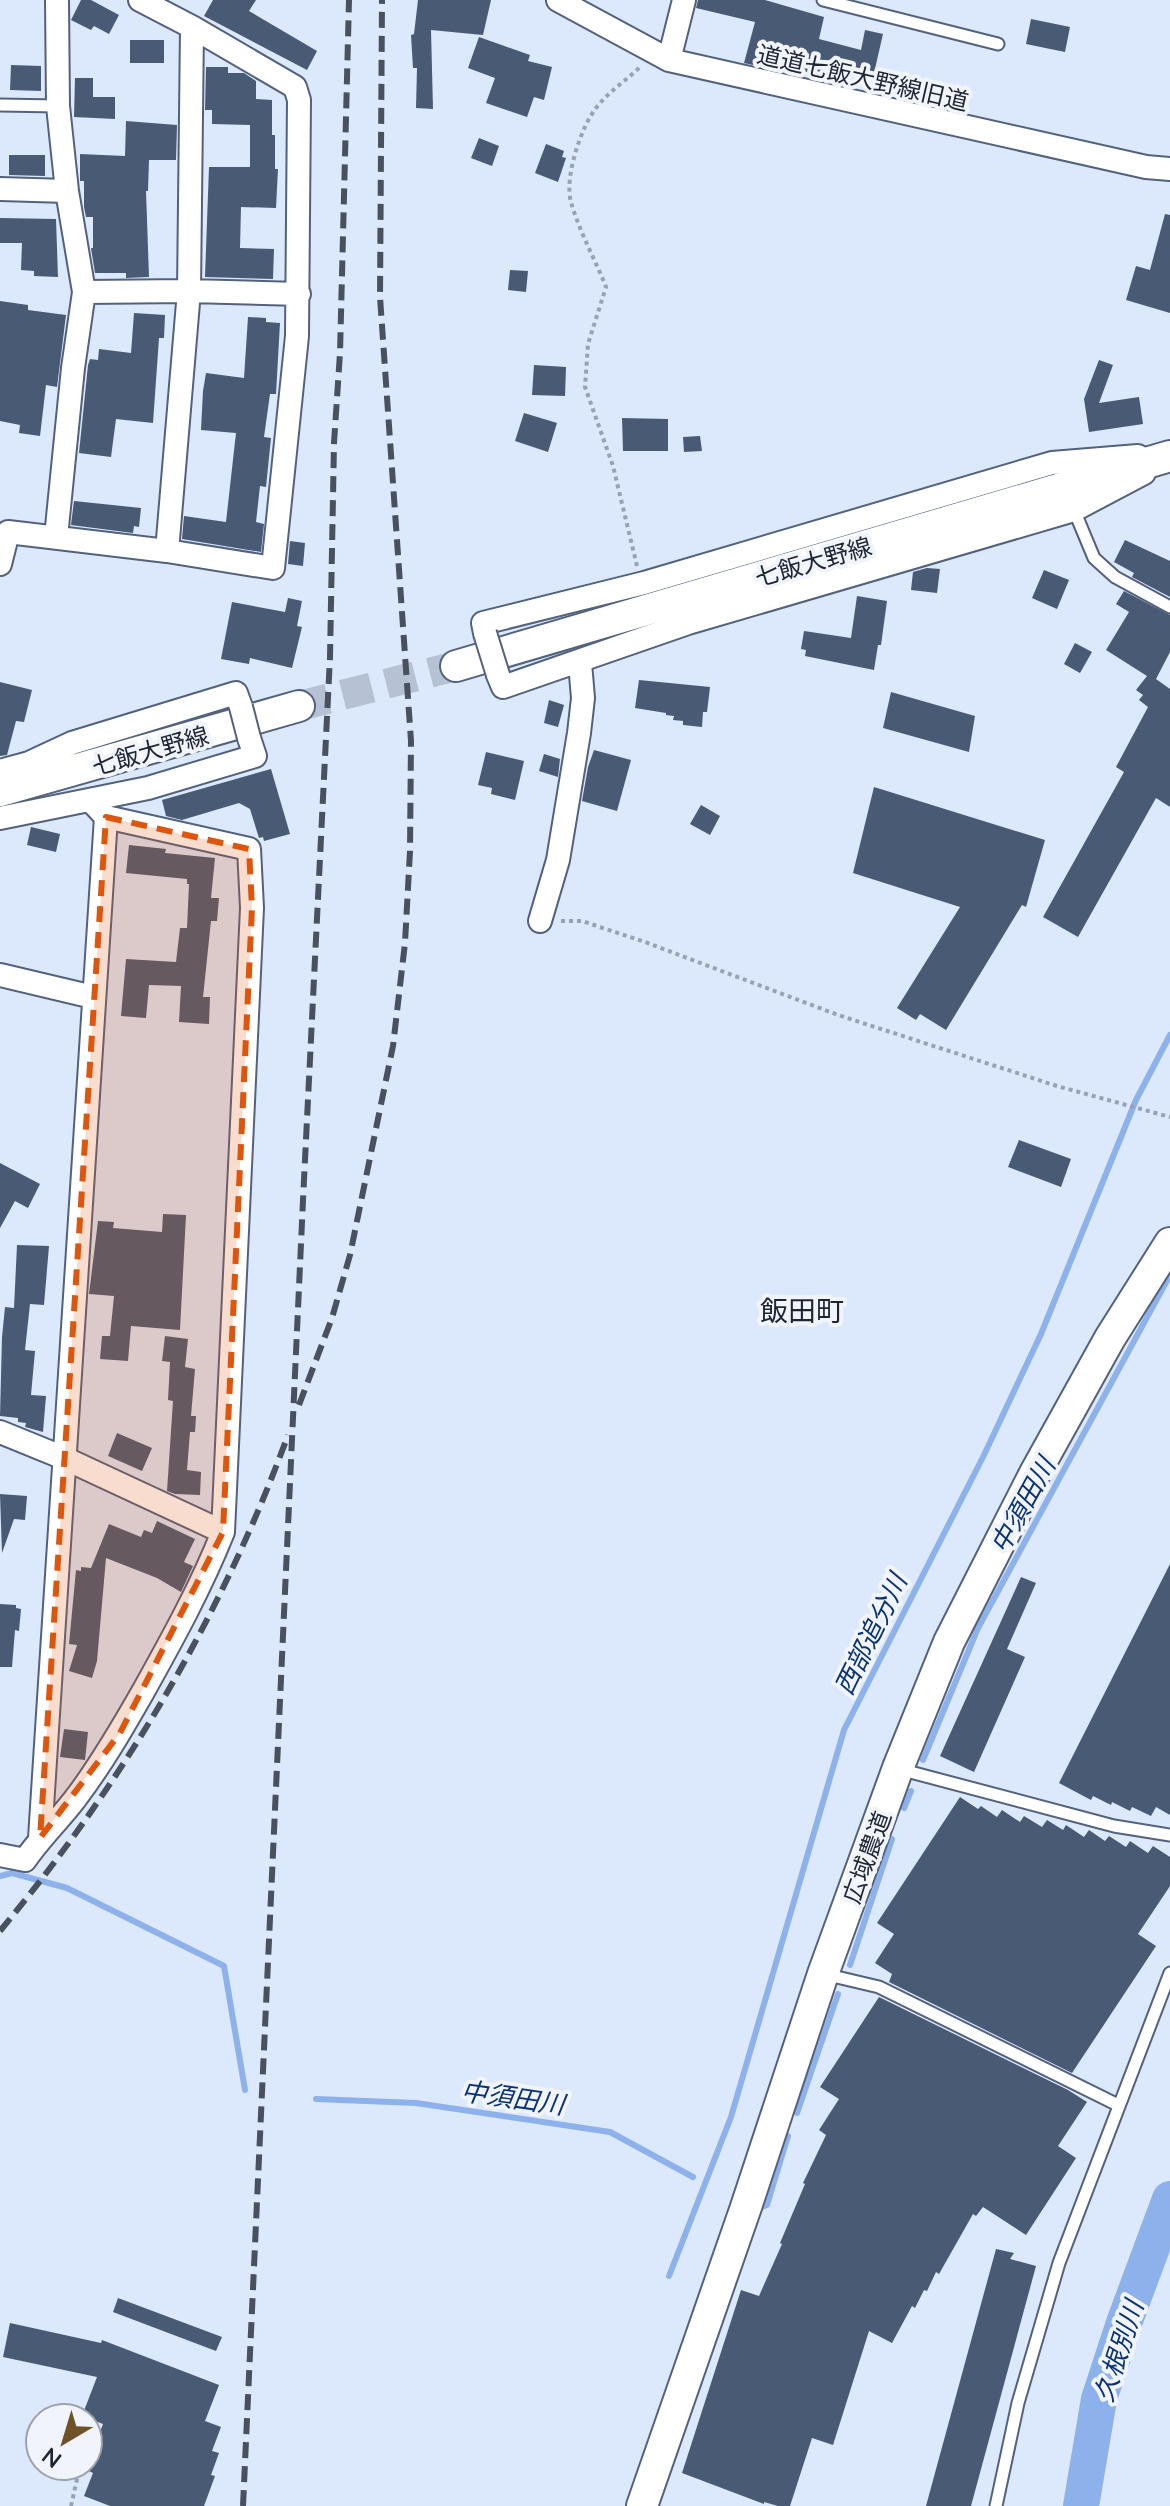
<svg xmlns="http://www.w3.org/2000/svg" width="1170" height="2506" viewBox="0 0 1170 2506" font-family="Lato,'Noto Sans JP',sans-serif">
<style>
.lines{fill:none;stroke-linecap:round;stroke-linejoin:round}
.stream{stroke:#8db1eb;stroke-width:6}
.river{stroke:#8db1eb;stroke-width:36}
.building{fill:#495a75}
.secondary-tunnel{stroke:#b6c1d3;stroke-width:30;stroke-dasharray:30 15;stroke-linecap:butt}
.lane-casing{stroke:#52627e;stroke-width:15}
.street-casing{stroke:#52627e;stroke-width:26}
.secondary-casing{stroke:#52627e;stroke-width:34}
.path{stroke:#98a2b3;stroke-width:4;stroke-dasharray:4 4;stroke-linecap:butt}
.lane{stroke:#fff;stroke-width:11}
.street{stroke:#fff;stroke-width:22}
.secondary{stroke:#fff;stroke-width:30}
.rail{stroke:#49515f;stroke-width:6;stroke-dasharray:16 8;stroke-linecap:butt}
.street-bridge-casing{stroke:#52627e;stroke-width:26;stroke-linecap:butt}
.street-bridge{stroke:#fff;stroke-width:22}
.marked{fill:#de560e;fill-opacity:0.2;stroke:#de560e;stroke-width:6;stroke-dasharray:16 10;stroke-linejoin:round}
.labels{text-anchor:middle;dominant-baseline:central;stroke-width:8;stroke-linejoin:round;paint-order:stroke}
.street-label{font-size:24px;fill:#1f2632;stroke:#f1f5fb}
.water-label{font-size:26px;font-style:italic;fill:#093375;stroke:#f1f5fb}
.quarter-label{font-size:28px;fill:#1f2632;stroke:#f1f5fb}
</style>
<rect width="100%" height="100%" fill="#dce8fb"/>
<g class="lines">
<path class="stream" d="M923 1760 978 1628 1170 1275
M904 1808 911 1791
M0 1876 12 1873 67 1888 224 1966 245 2090
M850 1965 892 1839
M316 2099 416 2103 610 2132 693 2177
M797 2113 838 1994
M762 2207 767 2205 788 2136
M669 2276 731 2117 844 1730 984 1455 1041 1334 1136 1100 1170 1035"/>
<path class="river" d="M1081 2506 1099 2399 1124 2323 1170 2199"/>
</g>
<path class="building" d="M81 0H91L119 15 109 34 94 26 91 30 71 20Z
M213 0H256L249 11 317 51 307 70 204 16Z
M418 0H491L483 35 431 30 433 109 416 108 417 68H413L411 35 414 34Z
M698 0H765L824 17 819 39 861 50 865 30 883 34 874 73 830 62 826 77 773 63 771 69 744 63 755 22 696 8Z
M1031 19 1070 27 1065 52 1026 44Z
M479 37 530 55 528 61 552 67 544 100 534 97 527 117 486 103 495 78 468 68Z
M130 40H164V63H130Z
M11 65 41 66V91L10 90Z
M206 67H228V73H244L256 81V99L272 100V135H275V169H278L276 208 241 207 240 248 274 249 273 279 205 277 209 167H250V125L212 124V110H205Z
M75 78H93V97H115V119L74 117Z
M126 121 177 125 176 160H149L148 191H146L149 277 126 278V273H95L91 248H93V217H86L84 207V181H80V154L125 156Z
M479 138 499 146 492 166 471 158Z
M546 144 564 151 562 157 566 158 558 182 535 173Z
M9 155H45V176L9 175Z
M1165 214 1170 215V313L1126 300 1136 266 1150 270Z
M0 218 56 219 58 277 34 276V271L21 270 22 243H0Z
M510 270 528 271 526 292 508 290Z
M0 301 28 305V310L66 315 57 387 46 385 40 436 19 433 20 425 0 421Z
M134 313 165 315 164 338H159L153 423 116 419 111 457 79 453 88 365 90 359 98 360 99 349 131 353Z
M248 317 266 318V322L280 323 276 394H270L264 437 271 438 266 487 260 486 256 522 264 524 261 552 182 539 184 516 226 522 236 433 201 430 203 391 206 373 244 378Z
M1099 360 1113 365 1099 403 1139 397 1143 424 1089 432 1084 399Z
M534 365 566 367 565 396 532 395Z
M524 413 557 423 548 452 515 441Z
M622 418 668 419V451H623Z
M700 436 702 451 684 452 683 437Z
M74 501 141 508 139 527 134 526 133 533 71 525Z
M1125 540 1170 561V597L1132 577 1134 573 1114 562Z
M290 541 305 543 303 566 288 564Z
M927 568 940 569 937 593 911 590 913 572Z
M1044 570 1069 580 1057 609 1032 598Z
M1124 591 1170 615V652L1156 679 1170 689V807L1156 798 1078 937 1043 917 1124 772 1116 767 1148 707 1139 700 1143 695 1136 690 1147 676 1106 650 1129 612 1116 604Z
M857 596 887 601 881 645H878L874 670 805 656 806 650 801 649 804 631 851 638Z
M288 598 302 601 297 626 302 627 292 668 250 658 249 664 221 659 232 602 285 612Z
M1075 643 1092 652 1080 673 1064 664Z
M639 680 710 687 707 712H703L702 727 683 725V721L673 720 674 716 666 715V713L635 708Z
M0 682 32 690 24 722 16 721 7 755 0 756Z
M891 692 975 716 969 752 883 728Z
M549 700 564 705 558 727 544 723Z
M594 750 631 760 617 811 582 801 588 767Z
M486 752 524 761 515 800 491 794 492 788 478 785Z
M544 754 560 759 558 777 539 771Z
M271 769 290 834 264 841 263 837 259 838 250 809 239 803 182 820 166 816 162 800Z
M874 787 1045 840 1026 907 1022 905 946 1030 920 1014 916 1020 897 1008 960 907 853 873Z
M701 805 720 816 710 835 690 824Z
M31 827 60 834 56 852 27 845Z
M129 845 166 849 165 853 215 858 211 898H219L217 921H211L203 997H210L209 1024 179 1022 181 986 149 985 146 1018 121 1016 126 959 176 962 180 928H187L189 884H187V879L126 873Z
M1019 1140 1071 1159 1061 1187 1008 1167Z
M0 1163 40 1184 28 1208 15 1201 0 1228Z
M163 1214 186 1215 180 1330 131 1326 128 1361 100 1359 102 1336H110L114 1296 89 1294 98 1221 114 1222 113 1228 162 1232Z
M17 1245 49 1246 44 1305 30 1304 25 1350 35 1351 31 1395 46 1396 43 1432 25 1427 26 1423 18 1422V1418L0 1416 2 1337 5 1307 14 1308Z
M165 1336 188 1339 185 1367 195 1369 191 1416H196L195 1432H190L187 1470 201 1472 200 1495 175 1494 167 1491 173 1401 168 1400 170 1362 162 1361Z
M117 1433 152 1448 142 1471 108 1456Z
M0 1494 27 1496 25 1520 14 1519 2 1553Z
M157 1521 195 1539 184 1562 193 1566 181 1592 157 1578 106 1558 97 1661 92 1678 69 1671 77 1645 69 1644 76 1570 81 1571V1567L91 1568 109 1524 141 1537 144 1530 152 1533Z
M1170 1564V1815L1156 1807 1151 1816 1132 1807 1130 1811 1112 1802 1111 1805 1093 1796 1091 1800 1059 1783Z
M1021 1577 1036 1583 1007 1649 1025 1657 974 1772 940 1756Z
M0 1604 16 1605V1608L21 1609 19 1631 15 1630 12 1667H0Z
M64 1729 88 1732 85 1760 60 1757Z
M960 1797 978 1809 981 1806 997 1817 1002 1810 1020 1822 1024 1816 1042 1827 1047 1820 1063 1830 1066 1825 1084 1837 1089 1830 1105 1841 1109 1836 1126 1847 1130 1841 1148 1853 1153 1846 1170 1857V1886L1138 1934 1156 1946 1072 2073 889 1982 892 1974 875 1963 894 1934 877 1923Z
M879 1997 1068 2090 1087 2102 1058 2146 1076 2158 1026 2235 983 2207 976 2216 973 2214 939 2274 936 2272 927 2291 924 2290 915 2308 912 2306 892 2343 869 2331 833 2445 812 2438 790 2506H778L764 2502V2504L682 2473 741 2290 759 2296 782 2244 780 2243 805 2184 803 2183 826 2135 819 2130 839 2099 820 2087Z
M996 2249 1014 2253 1010 2259 1036 2266 971 2506H926Z
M118 2298 222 2337 216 2351 113 2312Z
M10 2323 101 2343 102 2340 219 2385 205 2421 221 2427 212 2451 219 2453 211 2475 215 2476 204 2506H110L84 2496 93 2473 89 2471 98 2449 94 2448 103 2424 82 2416 97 2377 3 2357Z"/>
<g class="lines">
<path class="secondary-tunnel" d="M299 706 456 666"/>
<defs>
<path id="lane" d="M823 0 998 44
M0 105 58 106
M1074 510 1094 558 1115 577 1170 607
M899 1769 1114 1826 1170 1835
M824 1974 879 1987 1118 2105
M996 2506 1018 2403 1059 2263 1170 1973"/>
<path id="street" d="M558 0 669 60 1146 167 1170 169
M669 60 684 0
M0 189 67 191
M84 292 189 291 299 294
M56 537 73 368 84 292 67 191 58 106 57 0
M167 551 273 568 297 336 299 100 295 87 192 27
M0 564 8 532 167 551 189 291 192 27 140 0
M485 633 483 623 644 583 1052 463 1138 456
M498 675 503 687 688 623 1074 510 1144 473
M0 771 29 763 72 743 236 693 241 707
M0 818 148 788 255 756 249 738
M540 921 558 860 579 733 583 698 580 663
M0 975 93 997
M0 1432 64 1458 223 1532
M40 1838 106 817
M0 1855 25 1860C40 1838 59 1820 75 1799 101 1765 123 1727 144 1690 173 1638 201 1587 223 1532L252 908 249 849 106 817 91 801"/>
<path id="secondary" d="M456 666 1170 456
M0 791 299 706
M642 2506 746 2207 823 1974 898 1768 949 1642 1035 1473 1110 1338 1170 1243"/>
</defs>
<use href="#lane" class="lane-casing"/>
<use href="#street" class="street-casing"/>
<use href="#secondary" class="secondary-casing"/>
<path class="path" d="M637 566 613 466 585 387 588 344 606 287C595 259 579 231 571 202 564 178 581 127 596 108 609 91 626 81 641 66
M561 921H582L645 942 838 1015 1057 1086 1170 1117
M88 2433 90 2425
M71 2506 80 2466"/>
<use href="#lane" class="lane"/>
<use href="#street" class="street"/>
<use href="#secondary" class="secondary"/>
<path class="rail" d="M299 1405 332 1318 350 1255 393 1046 405 943 410 851 411 741 380 297 382 0
M0 1931C123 1783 222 1616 288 1435
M243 2506 303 1200 330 657 334 443 340 353 349 0"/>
<defs>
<path id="street-bridge" d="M485 633 498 675
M241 707 249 738"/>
</defs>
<use href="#street-bridge" class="street-bridge-casing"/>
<use href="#street-bridge" class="street-bridge"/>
</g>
<path class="marked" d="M106 817 249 849 252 908 223 1532 120 1733 40 1838Z"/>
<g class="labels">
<g class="street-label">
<text transform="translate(863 77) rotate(13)">道道七飯大野線旧道</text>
<text transform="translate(813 561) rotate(-16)">七飯大野線</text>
<text transform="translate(150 750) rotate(-16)">七飯大野線</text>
<text transform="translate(866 1857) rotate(-70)">広域農道</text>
</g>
<g class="water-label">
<text transform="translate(1022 1505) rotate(-61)">中須田川</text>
<text transform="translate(870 1634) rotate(-64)">西部追分川</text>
<text transform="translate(513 2097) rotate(8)">中須田川</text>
<text transform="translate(1118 2351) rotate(-72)">久根別川</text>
</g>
<g class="quarter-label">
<text x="802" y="1310">飯田町</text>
</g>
</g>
<g transform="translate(64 2442) rotate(218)"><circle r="38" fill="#f1f5fb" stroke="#9da2ab" stroke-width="2"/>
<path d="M0-6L14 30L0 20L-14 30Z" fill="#6f5225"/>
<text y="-12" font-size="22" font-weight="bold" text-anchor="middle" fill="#1f2632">N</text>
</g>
</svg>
